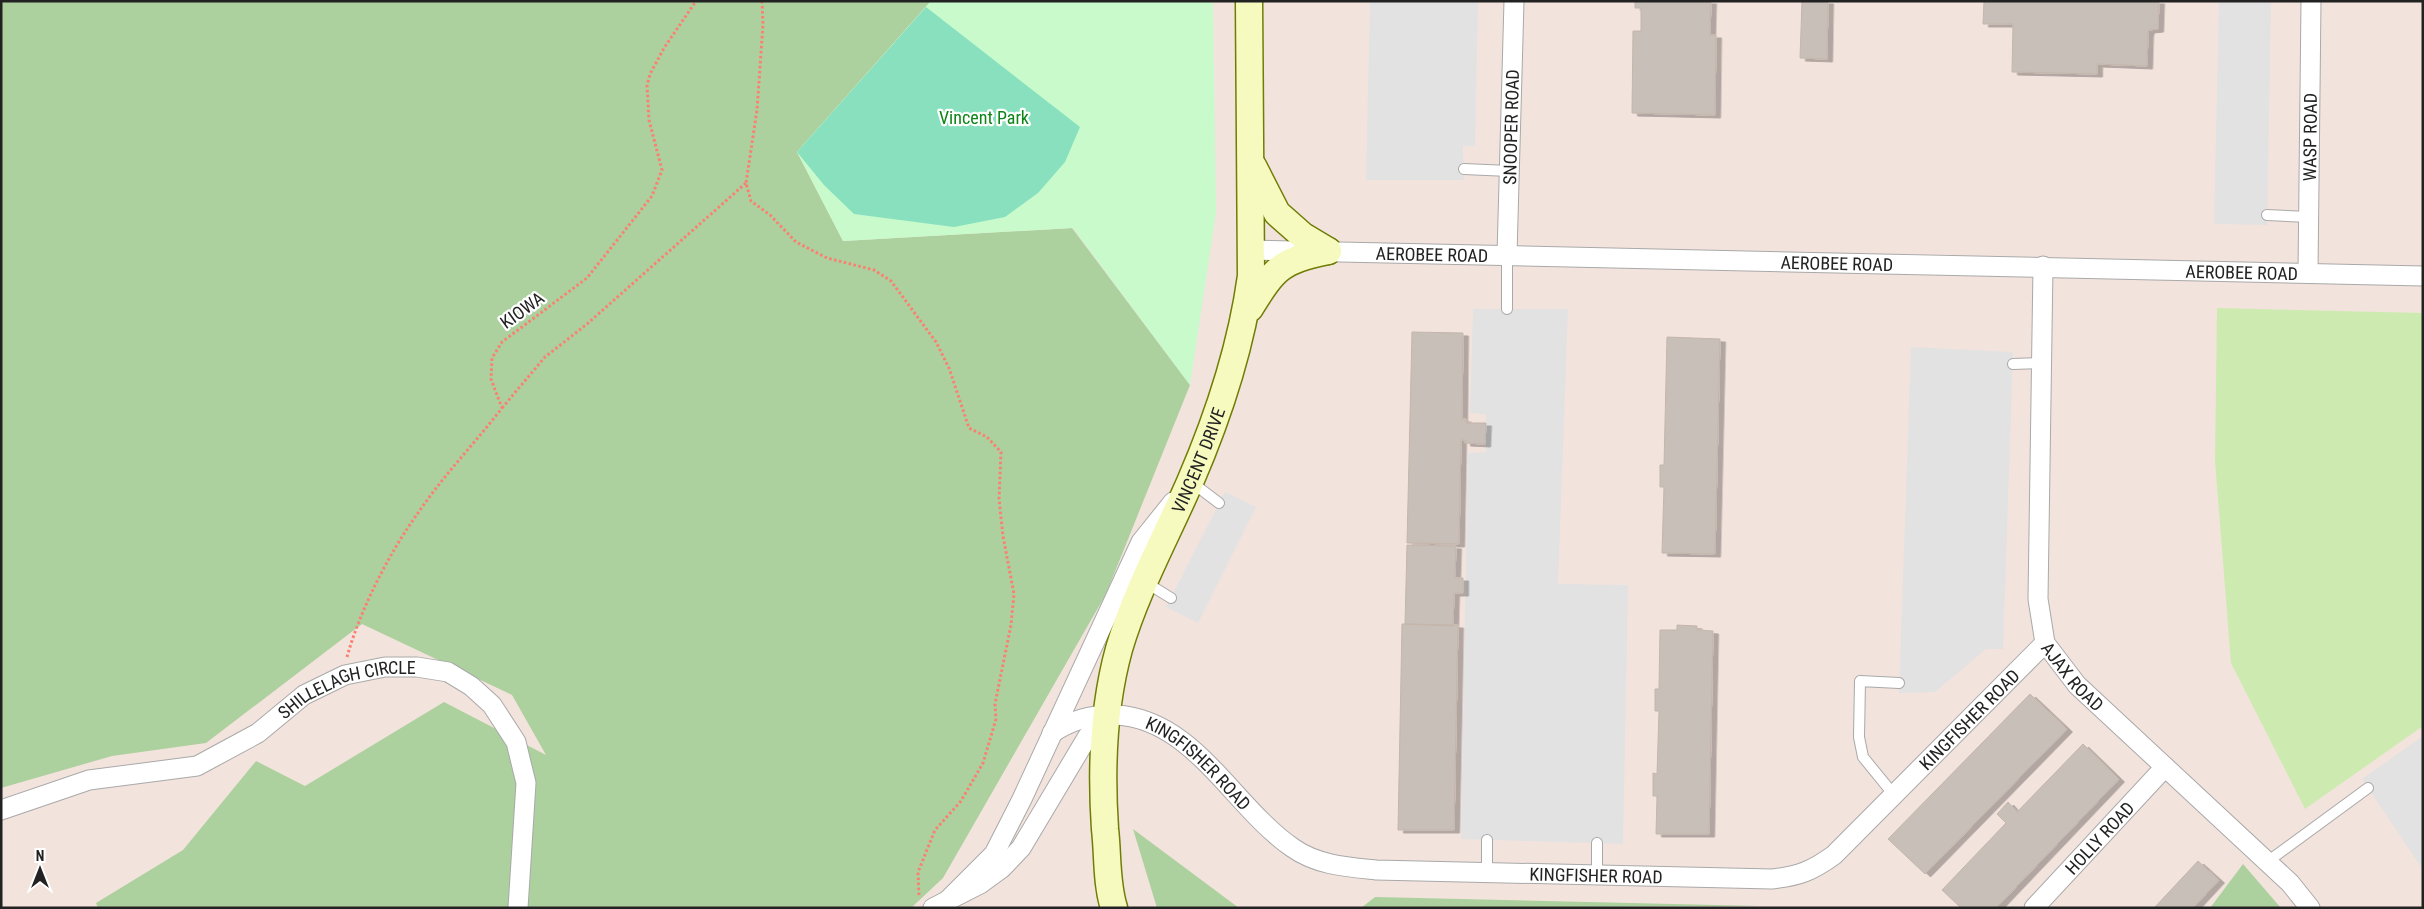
<svg xmlns="http://www.w3.org/2000/svg" width="2424" height="909" viewBox="0 0 2424 909" font-family="'Roboto Condensed',sans-serif">
<style>
.military{fill:#f3e3dd}
.grass{fill:#cdebb0}
.forest{fill:#add19e}
.park{fill:#c8facc}
.pitch{fill:#88e0be}
.parking{fill:#e2e2e2}
.building{fill:#c7bfb8;stroke:#c4b6ab;filter:url(#shadow)}
.lines{fill:none;stroke-linecap:round;stroke-linejoin:round}
.lane-casing{stroke:#a9a9a9;stroke-width:12}
.street-casing{stroke:#a9a9a9;stroke-width:21}
.secondary-casing{stroke:#707d05;stroke-width:29}
.path{stroke:#fa8072;stroke-width:3;stroke-dasharray:2.5 2.5;stroke-linecap:butt}
.lane{stroke:#fff;stroke-width:10}
.street{stroke:#fff;stroke-width:19}
.secondary{stroke:#f7fabf;stroke-width:26}
.labels{text-anchor:middle;dominant-baseline:central;stroke-width:4.5;stroke-linejoin:round;paint-order:stroke}
.park-label{font-size:18px;fill:#0c8416;stroke:#fff}
.street-label{font-size:18px;fill:#222;stroke:#fff}
</style>
<defs>
<filter id="shadow"><feDropShadow dx="5.5" dy="3" stdDeviation="0" flood-color="#0004"/></filter>
</defs>
<rect width="100%" height="100%" fill="#f2efe9"/>
<path class="military" d="M1 1H2423V908H1Z"/>
<path class="grass" d="M2217 308 2423 313V726L2305 809 2231 663 2215 461Z"/>
<path class="forest" d="M1 1H931L797 152 843 241 1072 228 1190 385 1106 594 943 878 911 908H98L96 903 183 850 256 761 305 786 444 702 546 755 512 695 362 624 206 743 112 756 1 788Z
M1133 829 1239 908H1157Z
M2243 864 2281 908H2210Z
M1375 897 1759 906 1361 908Z"/>
<path class="park" d="M931 1H1213L1216 212 1190 385 1073 228 843 241 797 152Z"/>
<path class="pitch" d="M926 7 1080 127 1065 162 1038 193 1005 217 954 227 854 214 824 185 797 152Z"/>
<path class="parking" d="M1370 1H1478L1475 146H1463L1464 180H1366Z
M2219 1H2271L2267 225 2214 224Z
M1473 309H1568L1558 584 1628 585 1623 844 1461 839 1468 453 1486 452V414L1470 413Z
M1911 347 2013 352 2003 649H1986L1935 692 1899 693Z
M1225 492 1256 507 1198 623 1166 607Z
M2423 736V870L2362 779Z"/>
<path class="building" d="M1635 1H1711L1710 35H1716L1715 115 1632 113 1633 31H1641V8H1635Z
M1802 1H1828L1827 59 1800 58Z
M1984 1H2159L2158 29 2149 30 2148 33 2147 66 2097 64V74L2012 72 2013 24H1983Z
M1412 332 1463 333 1462 419H1466V423H1486L1485 444 1465 443V440H1461L1459 544 1407 543Z
M1667 337 1720 339 1715 554 1662 553 1664 487H1660V465H1664Z
M1407 545 1456 546 1455 578H1463V593H1454L1453 626 1405 624Z
M1402 624 1458 625 1454 830H1398Z
M1677 625 1697 626V630L1713 631 1709 834H1656L1657 796H1653V773L1657 774 1659 711H1655V689H1659L1660 630H1677Z
M2030 694 2067 729 1925 874 1888 839Z
M2083 744 2119 779 1996 908H1961L1942 890 2006 823 1997 814 2008 802 2017 812Z
M2198 861 2219 880 2193 908H2154Z"/>
<g class="lines">
<defs>
<path id="lane" d="M1464 169 1509 171
M2267 215 2309 217
M1507 255V309
M2013 364 2041 363
M1190 481 1219 503
M1145 582 1171 598
M1894 795 1863 757 1859 737 1860 681 1899 683
M1487 840V872
M2267 862 2368 788
M1597 875V843"/>
<g id="street">
<path id="s1" d="M1251 250 2423 276"/>
<path id="s2" d="M1507 255 1514 1"/>
<path id="s3" d="M2043 266 2038 599 2045 643 2077 685 2290 883 2310 908"/>
<path id="s4" d="M2308 273 2311 1"/>
<path id="s5" d="M1052 733C1071 720 1092 714 1116 715 1194 719 1233 807 1293 848 1317 865 1347 867 1376 870L1772 879C1799 876 1812 871 1834 855L2045 643"/>
<path id="s6" d="M1 810 89 780 197 766 258 733 304 695 345 675 385 667H417L448 672 471 686 492 705 516 742 526 783 518 908"/>
<path d="M948 900 994 854 1022 799 1141 542 1173 502"/>
<path d="M933 908 980 884 1002 868 1021 848 1088 736 1108 715"/>
<path id="s7" d="M2034 908 2165 767"/>
</g>
<g id="secondary">
<path d="M1253 166 1277 213 1303 236 1328 251"/>
<path d="M1250 308C1275 268 1280 261 1328 251"/>
<path id="s8" d="M1114 908C1106 883 1108 854 1105 829 1101 770 1103 707 1119 649 1136 591 1166 537 1190 482 1219 415 1241 349 1251 276L1249 1"/>
</g>
</defs>
<use href="#lane" class="lane-casing"/>
<use href="#street" class="street-casing"/>
<use href="#secondary" class="secondary-casing"/>
<path class="path" d="M762 1 763 24 757 110 746 183 751 201 770 215 796 242 827 258 874 270 891 281 936 342 949 368 969 428 987 437 1001 452 999 499 1003 536 1014 594 1011 625 995 704 996 719 983 763 961 801 935 830 918 872 919 897
M502 408 545 357 587 324 746 183
M347 657C360 610 389 553 418 513 443 476 475 443 502 408L491 379 492 358 502 342 587 278 652 196 662 170 649 120 647 86 650 74 664 48 696 1"/>
<use href="#lane" class="lane"/>
<use href="#street" class="street"/>
<use href="#secondary" class="secondary"/>
</g>
<g class="labels">
<g class="park-label">
<text x="984" y="117">Vincent Park</text>
</g>
<g class="street-label">
<text stroke="none"><textPath href="#s2" startOffset="128">SNOOPER ROAD</textPath></text>
<text stroke="none"><textPath href="#s4" startOffset="136">WASP ROAD</textPath></text>
<text stroke="none"><textPath href="#s1" startOffset="181">AEROBEE ROAD</textPath></text>
<text stroke="none"><textPath href="#s1" startOffset="586">AEROBEE ROAD</textPath></text>
<text stroke="none"><textPath href="#s1" startOffset="991">AEROBEE ROAD</textPath></text>
<text transform="translate(522 310) rotate(-36)">KIOWA</text>
<text stroke="none"><textPath href="#s8" startOffset="466">VINCENT DRIVE</textPath></text>
<text stroke="none"><textPath href="#s3" startOffset="421">AJAX ROAD</textPath></text>
<text stroke="none"><textPath href="#s6" startOffset="374">SHILLELAGH CIRCLE</textPath></text>
<text stroke="none"><textPath href="#s5" startOffset="1036">KINGFISHER ROAD</textPath></text>
<text stroke="none"><textPath href="#s5" startOffset="166">KINGFISHER ROAD</textPath></text>
<text stroke="none"><textPath href="#s7" startOffset="96">HOLLY ROAD</textPath></text>
<text stroke="none"><textPath href="#s5" startOffset="601">KINGFISHER ROAD</textPath></text>
</g>
</g>
<rect width="2424" height="909" fill="none" stroke="#222222" stroke-width="5"/>
<g transform="translate(40 869)" stroke="#ffffff" stroke-width="4" paint-order="stroke">
<path d="M0-4L9 19L0 12L-9 19Z" fill="#222222"/>
<text y="-8" font-size="14" font-weight="bold" text-anchor="middle" fill="#222222">N</text>
</g>
</svg>
